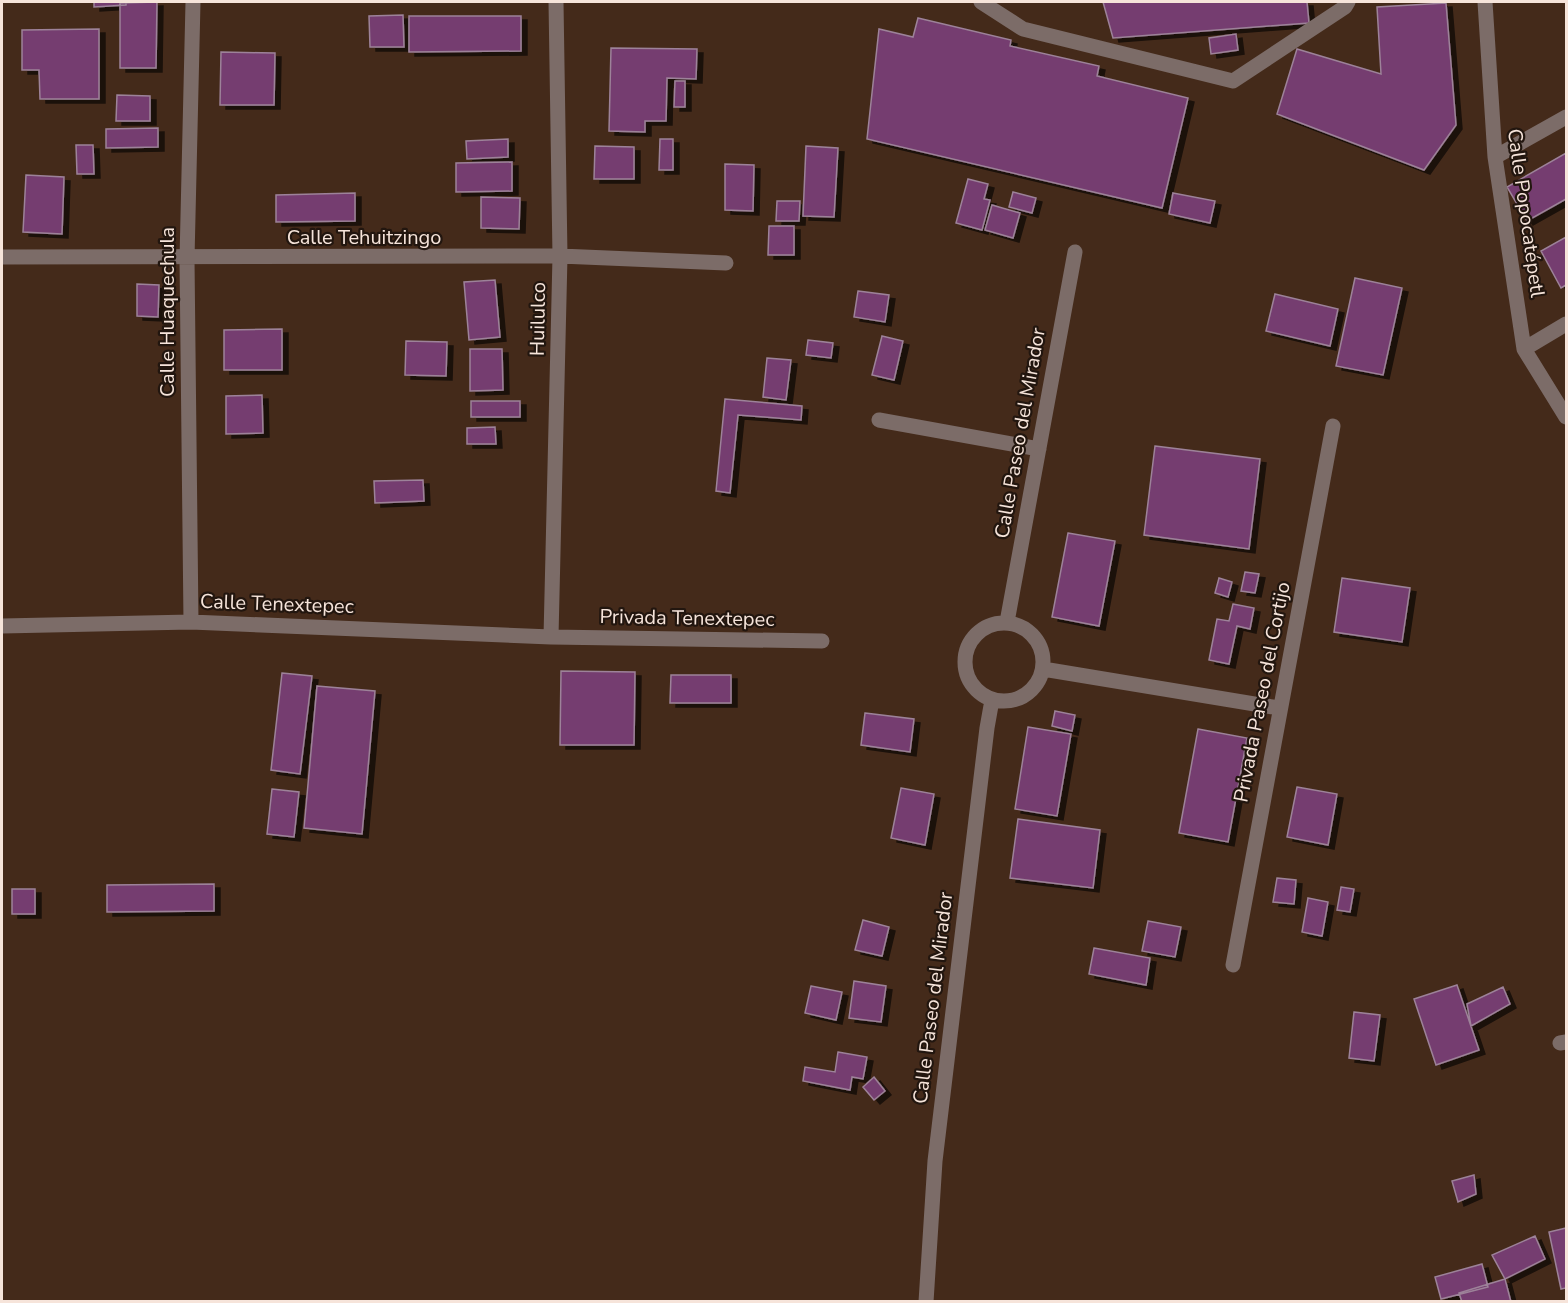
<svg xmlns="http://www.w3.org/2000/svg" width="1568" height="1303" viewBox="0 0 1568 1303" font-family="'Nunito Sans',sans-serif">
<style>
.building{fill:#743e6f;stroke:#9d8299;stroke-width:1.5;filter:url(#shadow)}
.lines{fill:none;stroke-linecap:round;stroke-linejoin:round}
.lane{stroke:#7c6c68;stroke-width:15}
.street{stroke:#7c6c68;stroke-width:15}
.labels{text-anchor:middle;dominant-baseline:central;stroke-width:4.5;stroke-linejoin:round;paint-order:stroke}
.street-label{font-size:20px;fill:#f6e4da;stroke:#22160f}
</style>
<defs>
<filter id="shadow"><feDropShadow dx="6" dy="4" stdDeviation="0" flood-color="#0009"/></filter>
</defs>
<rect width="100%" height="100%" fill="#442a1a"/>
<path class="building" d="M94 2H126V5L94 7Z
M157 2 156 68H120V3Z
M1103 2H1307L1309 23 1113 38Z
M1446 3 1456 125 1424 170 1277 114 1297 49 1381 74 1377 7Z
M403 15 404 47H370L369 16Z
M409 16H521V51L409 52Z
M918 18 1011 40 1010 46 1099 66 1097 76 1188 98 1162 208 867 139 879 29 913 37Z
M99 29V99H40L39 70H22V30Z
M1236 34 1238 50 1211 54 1209 38Z
M611 48 697 49 696 79 667 78 666 121H645V132L609 131Z
M221 52 275 53 274 105H220Z
M675 81H685V107H674Z
M117 95 150 96V121H116Z
M158 128V147L106 148V129Z
M508 139V157L467 159 466 141Z
M660 139H673V170H659Z
M76 145H93L94 174H77Z
M595 146 634 147V179H594Z
M806 146 838 148 834 217 803 216Z
M1566 153V199L1527 221 1507 187Z
M512 162V191L456 192V163Z
M725 164 754 165 753 211 725 210Z
M26 175 64 177 62 234 23 232Z
M968 179 988 184 984 199 990 200 982 230 956 223Z
M1013 192 1036 198 1032 213 1009 207Z
M355 193V221L276 222V195Z
M1173 193 1215 201 1210 223 1169 214Z
M481 197 520 198 519 229 481 228Z
M777 201H800L799 221H776Z
M992 205 1020 213 1013 238 985 230Z
M769 226H794V255H768Z
M1566 237V285L1561 288 1541 251Z
M1355 278 1402 288 1383 375 1336 366Z
M495 280 500 337 469 340 464 282Z
M137 284 159 285 158 317 137 316Z
M858 291 889 295 885 322 854 317Z
M1275 294 1338 309 1330 346 1266 331Z
M282 329V370H224V330Z
M882 336 903 341 894 380 872 375Z
M808 340 833 343 831 358 806 355Z
M406 341 447 342 446 376 405 375Z
M470 349H502L503 390 470 391Z
M767 358 791 360 786 400 763 397Z
M262 395 263 433 226 434V396Z
M725 399 802 406 801 420 738 415 730 493 716 491Z
M471 401H520V417H471Z
M495 427 496 444H467V428Z
M1155 446 1260 459 1249 549 1144 535Z
M423 480 424 501 375 503 374 481Z
M1068 533 1115 541 1099 626 1052 617Z
M1245 572 1259 574 1255 593 1241 591Z
M1219 578 1232 582 1228 597 1215 593Z
M1342 578 1410 588 1402 642 1334 632Z
M1233 604 1254 608 1250 629 1237 626 1229 664 1209 660 1217 619 1229 621Z
M561 671 635 672 634 745H560Z
M282 673 312 676 300 774 271 770Z
M671 675H731V703H670Z
M317 686 375 691 362 834 304 828Z
M1055 711 1075 715 1072 731 1052 726Z
M865 713 914 719 910 752 861 745Z
M1028 727 1071 734 1057 816 1015 809Z
M1198 729 1247 738 1228 842 1179 833Z
M1297 787 1337 794 1328 845 1287 837Z
M901 788 934 794 925 845 891 838Z
M272 789 299 792 294 837 267 834Z
M1018 819 1100 830 1093 888 1010 878Z
M1277 878 1296 880 1294 904 1273 902Z
M214 884V911L107 912V885Z
M1341 887 1354 889 1350 912 1337 910Z
M12 889H35V914H12Z
M1308 898 1328 902 1322 936 1302 932Z
M863 920 889 927 882 956 855 950Z
M1148 921 1181 927 1175 957 1142 951Z
M1094 948 1150 958 1146 985 1089 974Z
M854 981 886 986 881 1022 849 1018Z
M1457 985 1479 1050 1436 1065 1414 999Z
M811 986 842 992 836 1020 805 1013Z
M1503 987 1510 1004 1471 1026 1467 1004Z
M1354 1012 1380 1015 1374 1061 1349 1058Z
M838 1052 867 1057 863 1079 852 1077 850 1090 803 1081 805 1067 835 1072Z
M874 1077 885 1091 874 1100 863 1087Z
M1474 1175 1476 1194 1458 1202 1452 1181Z
M1566 1228V1288L1561 1289 1549 1232Z
M1535 1236 1545 1259 1505 1279 1492 1255Z
M1482 1264 1488 1287 1441 1299 1435 1277Z
M1505 1279 1511 1302H1462L1459 1293Z"/>
<g class="lines">
<path class="lane" d="M981 2 1023 29 1233 81 1345 7 1348 2"/>
<path class="street" d="M1485 2 1495 157 1524 349 1566 417
M1495 157 1566 117
M2 257 560 256 726 263
M1524 349 1566 324
M879 420 1039 449
M191 622 187 259 193 2
M1007 622 1075 252
M965 662a39 39 0 1 1 78 0a39 39 0 1 1-78 0Z
M2 626 191 622 551 637 822 641
M551 637 560 256 556 2
M1043 669 1279 708
M1233 965 1333 426
M1560 1043 1566 1042
M926 1302 935 1161 987 728 992 700"/>
</g>
<g class="labels">
<g class="street-label">
<text transform="translate(1526 213) rotate(82)">Calle Popocatépetl</text>
<text x="364" y="237">Calle Tehuitzingo</text>
<text transform="translate(167 312) rotate(-90)">Calle Huaquechula</text>
<text transform="translate(538 319) rotate(-89)">Huilulco</text>
<text transform="translate(1020 433) rotate(-80)">Calle Paseo del Mirador</text>
<text transform="translate(277 604) rotate(2)">Calle Tenextepec</text>
<text transform="translate(687 618) rotate(1)">Privada Tenextepec</text>
<text transform="translate(1262 692) rotate(-79)">Privada Paseo del Cortijo</text>
<text transform="translate(933 998) rotate(-83)">Calle Paseo del Mirador</text>
</g>
</g>
<rect width="1568" height="1303" fill="none" stroke="#f6e4da" stroke-width="6"/>
</svg>
